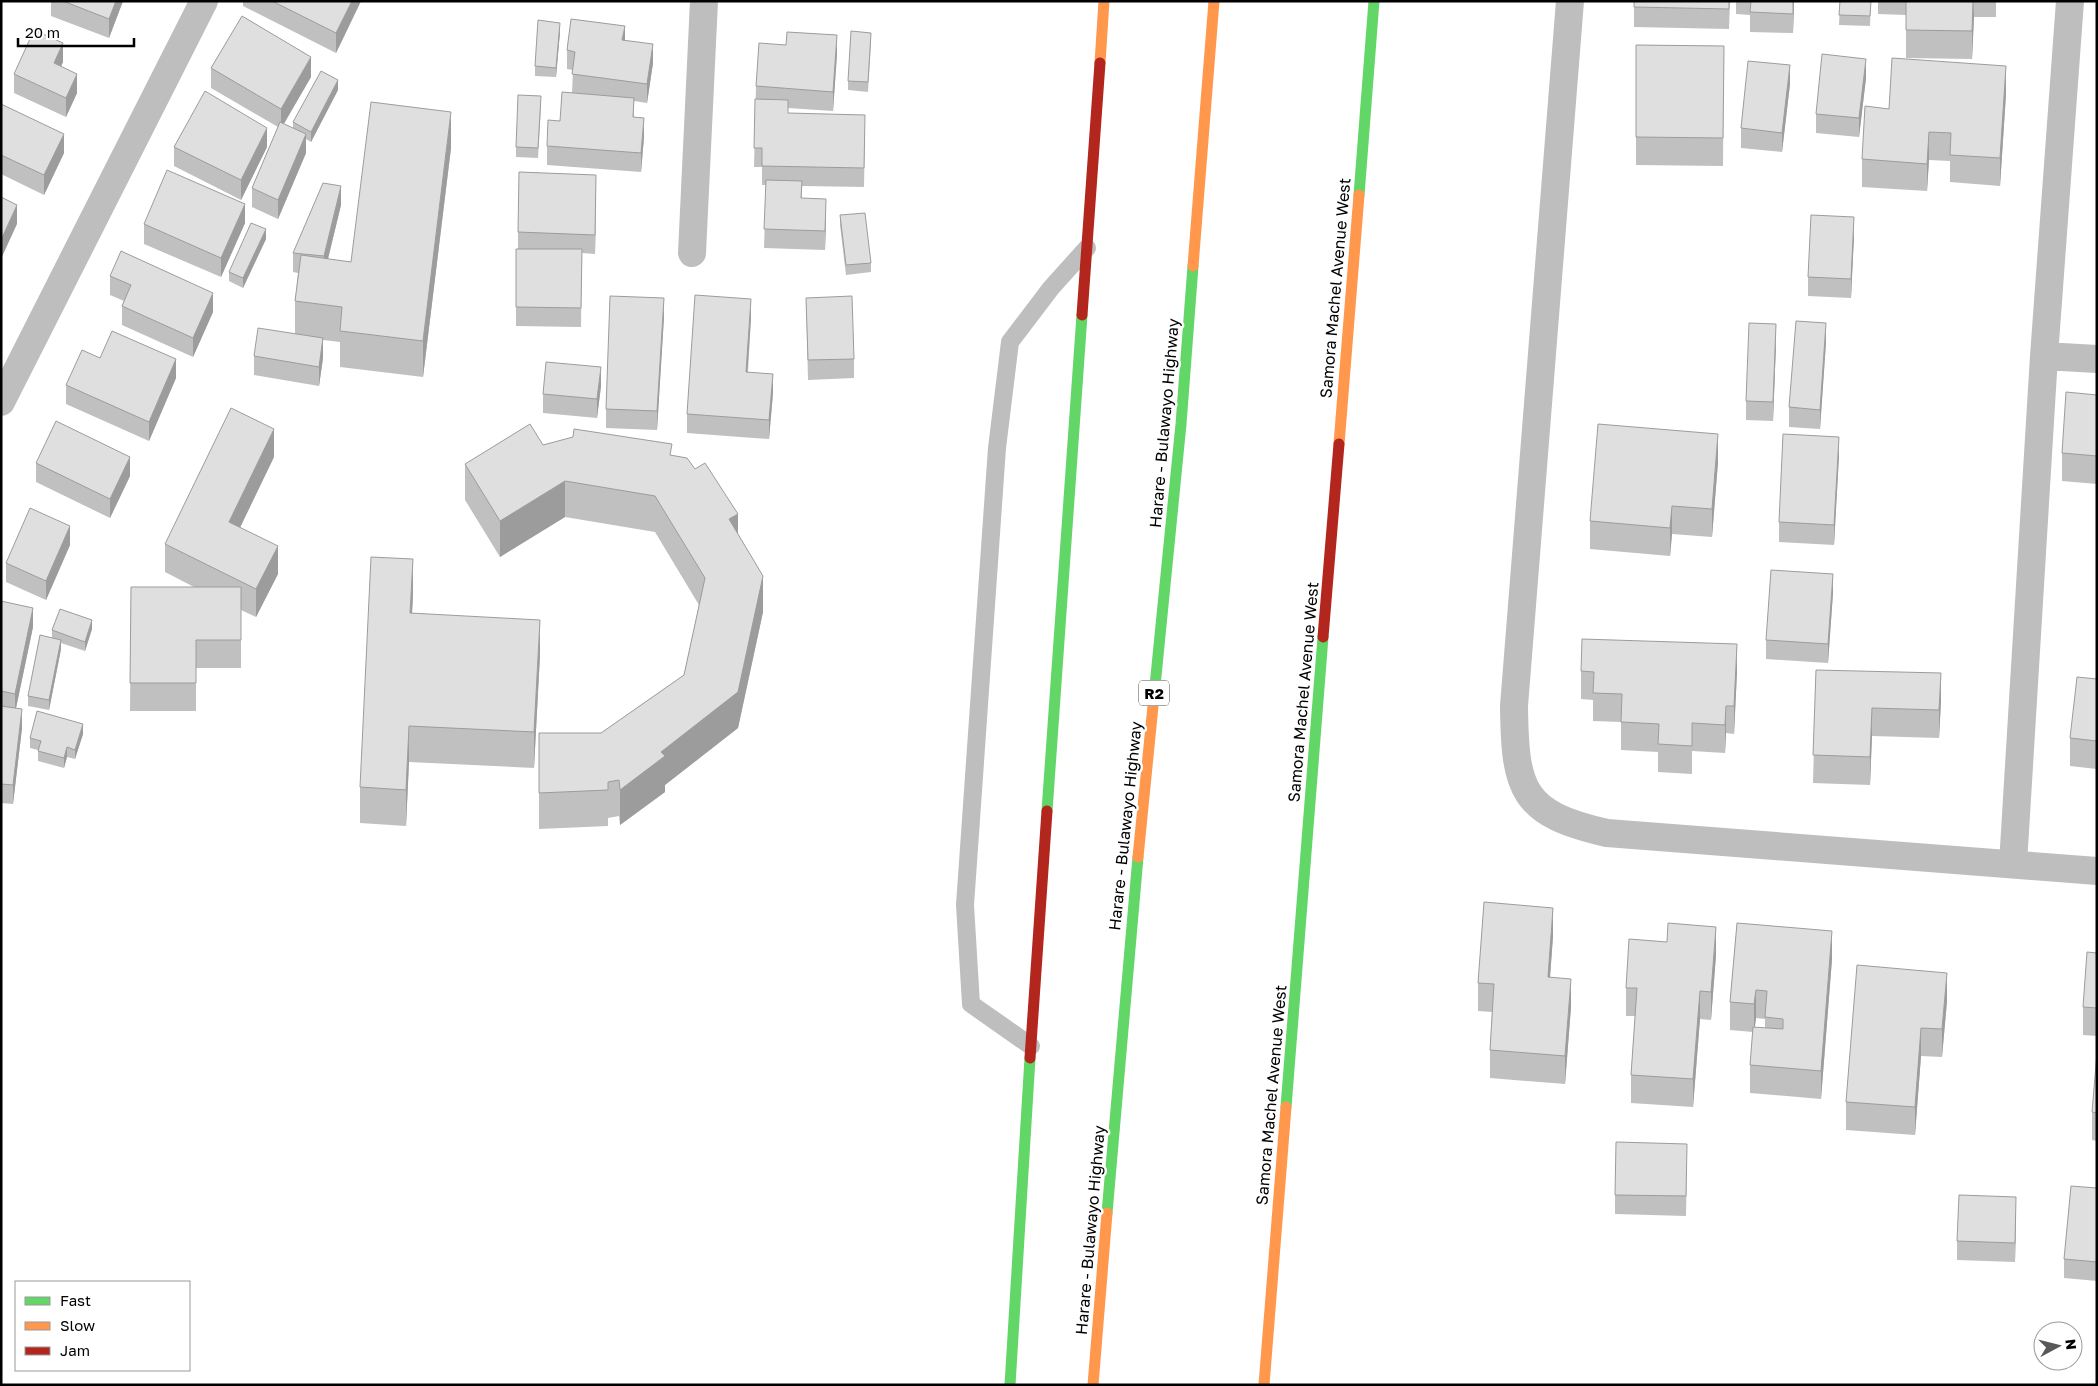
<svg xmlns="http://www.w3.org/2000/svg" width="2098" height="1386" viewBox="0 0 2098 1386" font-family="'Golos Text',sans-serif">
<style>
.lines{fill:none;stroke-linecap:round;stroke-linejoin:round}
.lane{stroke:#bebebe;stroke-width:18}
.street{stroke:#bebebe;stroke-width:28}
.fast{stroke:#63d668;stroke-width:11}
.slow{stroke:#ff974d;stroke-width:11}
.jam{stroke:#b3261e;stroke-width:11}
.wall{fill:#c0c0c0;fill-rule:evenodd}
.shaded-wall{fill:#9c9c9c}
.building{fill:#dfdfdf;stroke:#9c9c9c}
.labels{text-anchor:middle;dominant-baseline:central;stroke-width:5;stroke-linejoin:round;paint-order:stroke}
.shield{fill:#fff;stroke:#4c4c4c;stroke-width:1}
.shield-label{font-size:15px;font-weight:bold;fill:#000}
.street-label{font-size:16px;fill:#000;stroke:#fff}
</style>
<rect width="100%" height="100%" fill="#fff"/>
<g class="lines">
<path class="lane" d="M1031 1046 971 1004 965 905 997 448 1010 342 1051 288 1087 248"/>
<path class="street" d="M1570 1 1514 706C1515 789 1521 814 1607 833L2097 871
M692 253 704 1
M2044 356 2097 359
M1 402 204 1
M2013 864 2044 356 2070 1"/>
<path class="fast" d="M1359 195 1374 1
M1155 686 1181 424 1193 266
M1047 811 1082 315
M1286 1107 1323 637
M1107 1213 1138 857
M1010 1385 1030 1058"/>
<path class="slow" d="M1100 63 1104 1
M1193 266 1214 1
M1339 444 1359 195
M1138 857 1155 686
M1093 1385 1107 1213
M1264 1385 1286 1107"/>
<path class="jam" d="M1082 315 1100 63
M1323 637 1339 444
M1030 1058 1047 811"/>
</g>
<path class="wall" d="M49 1H123L109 38 51 16V2Z
M243 1H361L336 53 243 6Z
M1634 1H1730L1729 29 1634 27Z
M1736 1H1794L1793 33 1750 32V15L1736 14Z
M1840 1H1871L1870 26 1839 25Z
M1878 1H1996V17H1974L1972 59 1906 58V15L1878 14Z
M560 32 556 77 535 76V66Z
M625 40 653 63 647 103 634 101V118L644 137 641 172 547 165V146L560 121 572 93 573 70 567 69V50Z
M871 42 868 92 848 90V81Z
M1636 45 1724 46 1723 166 1636 165Z
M837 54 833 111 788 108V113L865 135 864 187 802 186V198L826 218 825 250 764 248 766 185H762V167H754L756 86Z
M63 62 61 66 77 93 66 117 14 93V74Z
M211 68 311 77 283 124 293 128V122L338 90 311 142 306 139V153L278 219 252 207V188L278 127 211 88Z
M1866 78 1859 137 1816 133V114Z
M1790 84 1782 152 1741 148V128Z
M2006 94 2000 186 1950 182V161L1929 160 1927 191 1862 187V159L1889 109Z
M1 104 64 153 44 195 1 174Z
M541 106 538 158 516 157V147Z
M174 147H267L241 200 174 166Z
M451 148 423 377 340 367V342L323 340V358L319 386 254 375V356L295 334V301L298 273 293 272V253L341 205 328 259 351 262Z
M596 194 595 254 582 253 581 327 516 326V249H518V232Z
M840 215 871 263V272L846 275 840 225Z
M245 223 221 277 144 244V224Z
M1854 236 1851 298 1808 296V277Z
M266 239 243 288 229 281V272Z
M110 276 213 312 193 357 122 325V306L124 301 110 295Z
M806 298 854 359V378L808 380Z
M664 317 657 430 606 428V409Z
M751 318 748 372 773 393 769 439 687 433V414Z
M1826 342 1820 429 1789 427V407Z
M1776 344 1773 421 1746 420V401Z
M100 358 176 378 149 441 66 404V385Z
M601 386 597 418 543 413V394Z
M2097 395V484L2062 481V453Z
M543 445 672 455 738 534 763 612 738 728 665 785V792L620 825 619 816 608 818V826L539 829V733H601L684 675 699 605 655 532 565 517 500 557 465 500V464Z
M1839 456 1834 545 1779 542V522Z
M274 457 240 528 278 574 256 617 241 610V668H196V711H130L131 587H194L165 572V544Z
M1718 462 1712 537 1672 534 1670 556 1590 549V521Z
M36 463 130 476 110 518 36 482Z
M70 545 46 600 6 582V563Z
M1833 593 1828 663 1766 659V640Z
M413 595 412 613 540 655 534 768 409 762 406 826 360 823V787Z
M1 601 33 627 16 708 22 728 13 804 1 803Z
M92 629 85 651 61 643V649L49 710 28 706V696L52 638V630Z
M1816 670 1941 701 1939 738 1872 736 1870 785 1813 783Z
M1581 671 1737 672 1734 734 1726 733 1725 753 1692 751V774L1658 772V752L1621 750V722L1593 721V700L1581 699Z
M2097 679V769L2070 766V738Z
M83 734 75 759 67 757 64 768 38 761V750L30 748V738Z
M1737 923 1832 959 1821 1099 1750 1093V1065L1753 1032 1730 1030V1002ZM1756 1018 1765 1019V1028L1755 1027Z
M1553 936 1550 977 1571 1007 1565 1084 1490 1078V1050L1492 1012 1478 1011V983Z
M2097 953V1036L2083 1035V1007Z
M1716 955 1711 1020 1700 1019 1693 1107 1631 1103V1075L1635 1016H1626V988Z
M1947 1001 1942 1057 1921 1056 1915 1135 1846 1130V1102Z
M2097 1053V1141L2092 1140V1112Z
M1687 1163 1686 1216 1615 1214V1195Z
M2097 1188V1281L2064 1278V1259Z
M2016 1216 2015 1262 1957 1260V1241Z"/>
<path class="shaded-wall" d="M116 1H123L109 38V19Z
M352 1H361L336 53V33Z
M1793 1H1794L1793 33Z
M1974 1V17L1972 59V31Z
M560 23V32L556 77V68Z
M625 26V45L622 40Z
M837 35V54L833 111V92Z
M63 43V62L54 82V63Z
M653 44V63L647 103V84Z
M311 57V77L281 129V109Z
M1866 59V78L1859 137V118Z
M1790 65V84L1782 152V133Z
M2006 66V94L2000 186V158Z
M77 74V93L66 117V98Z
M338 80V90L311 142V132Z
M451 112V148L423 377V341Z
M644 118V137L641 172V153Z
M267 128V147L241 200V180Z
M1929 132V160L1927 191V164Z
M64 134V153L44 195V175Z
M306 134V153L278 219V200Z
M596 175V194L595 254V235Z
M341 186V205L324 275V256Z
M826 199V218L825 250V231Z
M245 204V223L221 277V258Z
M17 205V224L1 259V240Z
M1854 217V236L1851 298V279Z
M266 229V239L243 288V278Z
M213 293V312L193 357V338Z
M664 298V317L657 430V411Z
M751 299V318L746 391V372Z
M1826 323V342L1820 429V410Z
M1776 324V344L1773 421V402Z
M323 338V358L319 386V367Z
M176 359V378L149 441V422Z
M601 367V386L597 418V399Z
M773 374V393L769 439V420Z
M274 429V457L229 550V522Z
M1718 434V462L1712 537V509Z
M1839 437V456L1834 545V525Z
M130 457V476L110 518V499Z
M565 481V517L500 557V521Z
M1672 506V534L1670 556V528Z
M738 514V550L729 519Z
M70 526V545L46 600V581Z
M278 546V574L256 617V589Z
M413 559V595L410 649V613Z
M1833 574V593L1828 663V644Z
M763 576V612L738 728 665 785V792L620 825V790L661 752Z
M33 608V627L15 713V694Z
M92 620V629L85 651V642Z
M540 620V655L534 768V732Z
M61 640V649L49 710V700Z
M1737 644V672L1734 734V706Z
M1941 673V701L1939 738V710Z
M1726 706V733L1725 753V725Z
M1872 708V736L1870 785V757Z
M22 709V728L13 804V785Z
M83 724V734L75 759V750Z
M409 726V762L406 826V790Z
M67 747V757L64 768V758Z
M1553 908V936L1548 1005V977Z
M1716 927V955L1711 1020V992Z
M1832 931V959L1821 1099V1071Z
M1947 973V1001L1942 1057V1029Z
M1571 979V1007L1565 1084V1056Z
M1756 990V1018L1754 1032V1004Z
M1700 991V1019L1693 1107V1079Z
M1921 1028V1056L1915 1135V1107Z
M2016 1197V1216L2015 1262V1243Z"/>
<path class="building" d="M63 1H116L109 19Z
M272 1H352L336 33Z
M1634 1H1729V9L1634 7Z
M1751 1H1793V14L1750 12Z
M1840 1H1871L1870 16 1839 15Z
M1906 1H1973L1972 31 1906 30Z
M242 16 311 57 281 109 211 68Z
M571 19 625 26 622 40 653 44 647 84 572 74 575 52 567 50Z
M538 20 560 23 556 68 535 66Z
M34 30 63 43 54 63 77 74 66 98 14 74Z
M851 31 871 33 868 82 848 81Z
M787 32 837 35 833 92 756 86 759 43 786 45Z
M1636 45 1724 46 1723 138 1636 137Z
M1822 54 1866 59 1859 118 1816 114Z
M1892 58 2006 66 2000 158 1950 155 1951 133 1929 132 1927 164 1862 159 1865 106 1889 109Z
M1748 61 1790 65 1782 133 1741 128Z
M321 71 338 80 311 132 293 122Z
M205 91 267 128 241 180 174 147Z
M562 92 634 98 633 117 644 118 641 153 547 146 548 120 560 121Z
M518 95 541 96 538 148 516 147Z
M755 99 788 100V113L865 115 864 168 762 166V148H754Z
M371 102 451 112 423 341 340 331 342 307 295 301 301 255 351 262Z
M1 104 64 134 44 175 1 155Z
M280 122 306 134 278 200 252 188Z
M167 170 245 204 221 258 144 224Z
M519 172 596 175 595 235 518 232Z
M766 180 802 181 801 198 826 199 825 231 764 229Z
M323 183 341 186 324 256 293 253Z
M1 197 17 205 1 240Z
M865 213 871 263 846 265 840 215Z
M1811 215 1854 217 1851 279 1808 277Z
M251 223 266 229 243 278 229 272Z
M516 249H582L581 308 516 307Z
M121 251 213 293 193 338 122 306 131 285 110 276Z
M695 295 751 299 746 372 773 374 769 420 687 414Z
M610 296 664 298 657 411 606 409Z
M852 296 854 359 808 360 806 298Z
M1796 321 1826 323 1820 410 1789 407Z
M1749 323 1776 324 1773 402 1746 401Z
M258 328 323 338 319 367 254 356Z
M112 331 176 359 149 422 66 385 82 350 100 358Z
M546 362 601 367 597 399 543 394Z
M2066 392 2097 395V456L2062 453Z
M231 408 274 429 229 522 278 546 256 589 165 544Z
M56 421 130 457 110 499 36 463Z
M530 424 543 445 573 437 574 429 672 444 670 455 687 458 695 469 705 463 738 514 729 519 763 576 738 692 661 752 665 756 620 790 619 780 608 782V790L539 793V733H601L684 675 705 578 655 496 565 481 500 521 465 464Z
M1598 424 1718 434 1712 509 1672 506 1670 528 1590 521Z
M1783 434 1839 437 1834 525 1779 522Z
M30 508 70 526 46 581 6 563Z
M371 557 413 559 410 613 540 620 534 732 409 726 406 790 360 787Z
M1771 570 1833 574 1828 644 1766 640Z
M131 587H241V640H196V683H130Z
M1 601 33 608 15 694 1 691Z
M60 609 92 620 85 642 52 630Z
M40 635 61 640 49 700 28 696Z
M1582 639 1737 644 1734 706H1726L1725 725 1692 723V746L1658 744 1659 724 1621 722 1622 694 1593 693 1594 672 1581 671Z
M1816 670 1941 673 1939 710 1872 708 1870 757 1813 755Z
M2077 677 2097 679V741L2070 738Z
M1 706 22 709 13 785 1 784Z
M37 711 83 724 75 750 67 747 64 758 38 751 41 741 30 738Z
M1484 902 1553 908 1548 977 1571 979 1565 1056 1490 1050 1494 984 1478 983Z
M1668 923 1716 927 1711 992 1700 991 1693 1079 1631 1075 1637 988H1626L1629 939 1667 942Z
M1737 923 1832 931 1821 1071 1750 1065 1753 1027 1783 1029V1019L1765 1017 1767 991 1756 990 1754 1004 1730 1002Z
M2087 952 2097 953V1008L2083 1007Z
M1857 965 1947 973 1942 1029 1921 1028 1915 1107 1846 1102Z
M2097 1053V1113L2092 1112Z
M1616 1142 1687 1144 1686 1196 1615 1195Z
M2071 1186 2097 1188V1262L2064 1259Z
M1959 1195 2016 1197 2015 1243 1957 1241Z"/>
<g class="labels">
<rect class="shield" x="1139" y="680.5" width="30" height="25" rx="4"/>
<g class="shield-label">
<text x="1154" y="693">R2</text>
</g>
<g class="street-label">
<text transform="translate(1335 288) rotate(-85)">Samora Machel Avenue West</text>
<text transform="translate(1164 423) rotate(-85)">Harare - Bulawayo Highway</text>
<text transform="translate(1303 692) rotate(-85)">Samora Machel Avenue West</text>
<text transform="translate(1125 826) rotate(-84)">Harare - Bulawayo Highway</text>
<text transform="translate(1271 1095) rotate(-85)">Samora Machel Avenue West</text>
<text transform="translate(1090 1230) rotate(-85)">Harare - Bulawayo Highway</text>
</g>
</g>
<rect width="2098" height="1386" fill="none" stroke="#000000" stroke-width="5"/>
<rect x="15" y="1281" width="175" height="90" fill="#ffffff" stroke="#999999"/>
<rect x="25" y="1297" width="25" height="8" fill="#63d668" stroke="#999999"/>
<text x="60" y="1306" font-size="15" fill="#000000">Fast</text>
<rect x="25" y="1322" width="25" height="8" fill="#ff974d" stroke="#999999"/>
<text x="60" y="1331" font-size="15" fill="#000000">Slow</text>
<rect x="25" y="1347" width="25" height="8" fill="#b3261e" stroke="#999999"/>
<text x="60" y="1356" font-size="15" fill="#000000">Jam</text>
<g transform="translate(2058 1346) rotate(83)"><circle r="24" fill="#ffffff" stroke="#999999"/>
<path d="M0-4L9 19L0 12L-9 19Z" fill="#595959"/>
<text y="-8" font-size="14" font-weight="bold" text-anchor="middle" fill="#000000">N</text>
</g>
<path d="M18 38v8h116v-8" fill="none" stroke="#000000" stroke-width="2.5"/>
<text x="25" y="38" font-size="15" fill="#000000" stroke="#ffffff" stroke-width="4" paint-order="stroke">20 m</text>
</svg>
